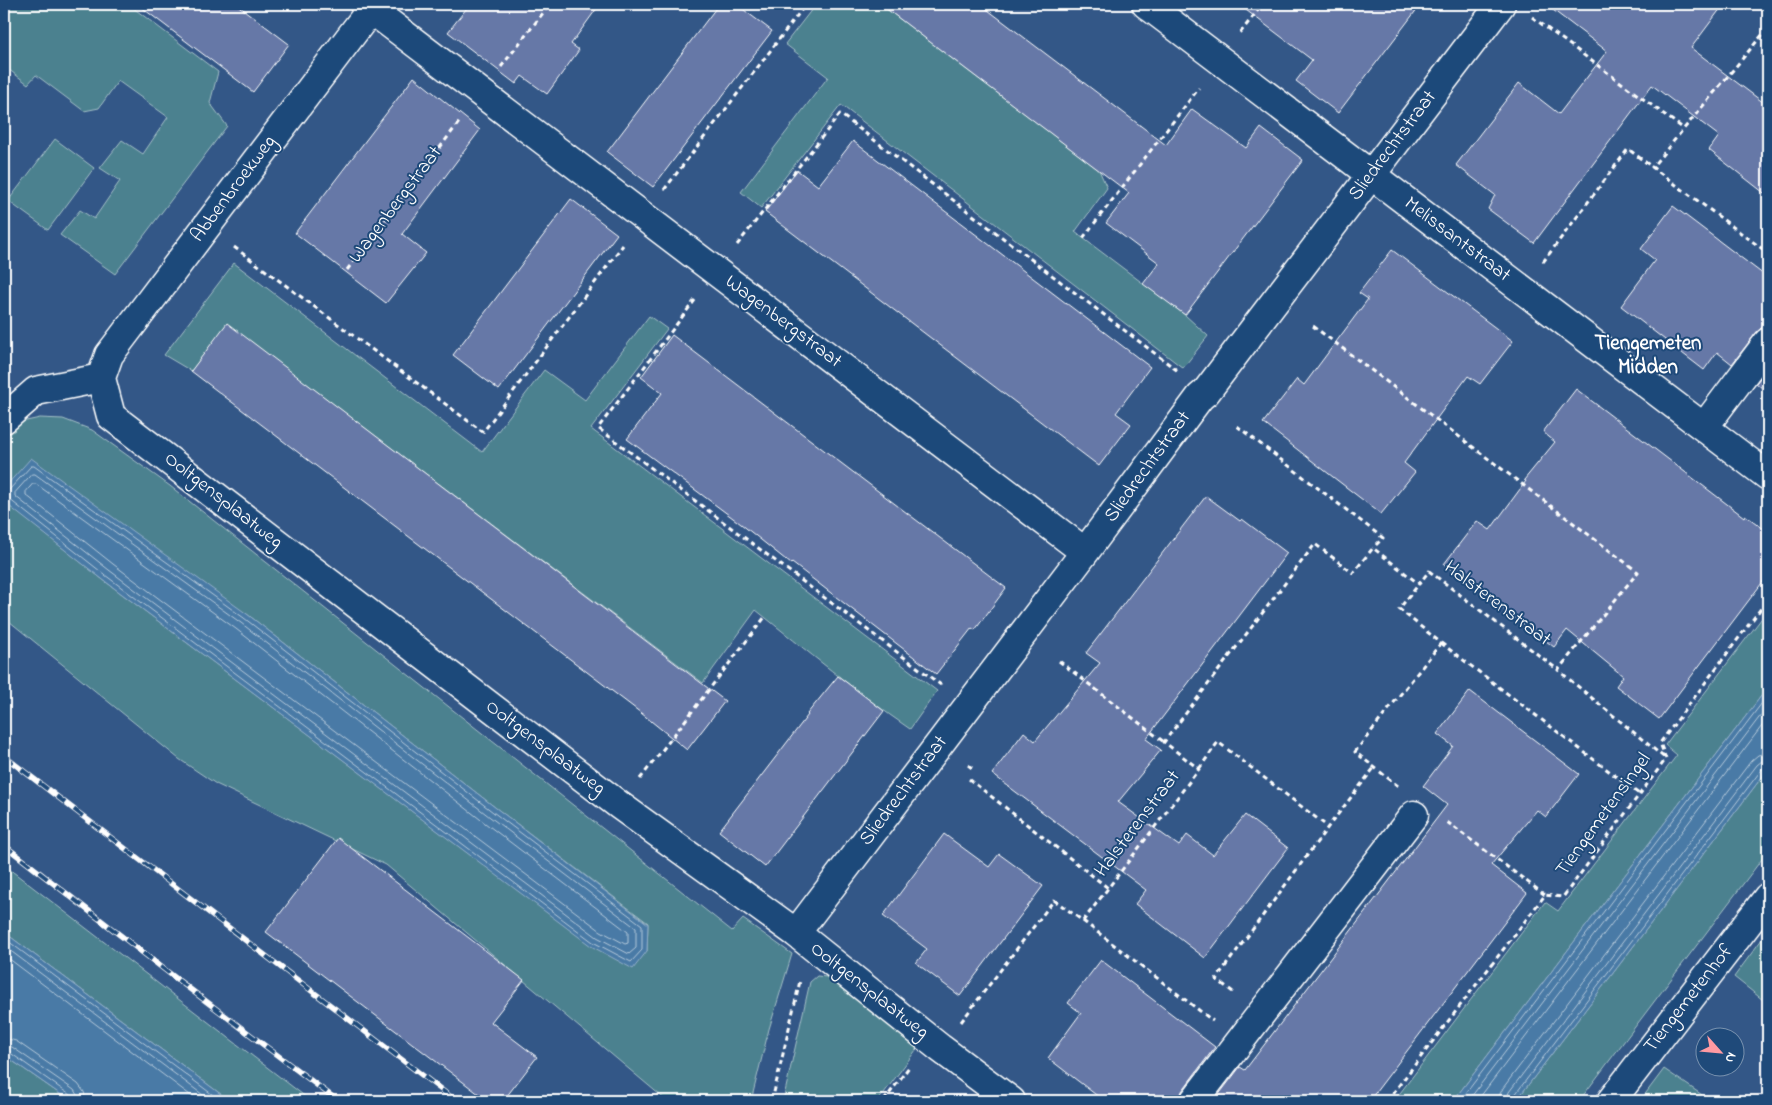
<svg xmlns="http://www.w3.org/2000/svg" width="1772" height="1105" viewBox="0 0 1772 1105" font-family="'Indie Flower',sans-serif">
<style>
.green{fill:#4b818f;stroke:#a5c0c7;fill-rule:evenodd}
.water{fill:#497aa6;stroke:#92afca}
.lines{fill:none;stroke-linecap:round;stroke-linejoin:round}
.shore{stroke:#b6cadb;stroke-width:1}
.building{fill:#6678a7;stroke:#fff}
.minor-casing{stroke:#fff;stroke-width:31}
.path{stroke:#fff;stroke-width:3;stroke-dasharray:5 4;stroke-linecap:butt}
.minor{stroke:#1f4a7a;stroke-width:28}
.rail-casing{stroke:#fff;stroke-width:5.5}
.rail{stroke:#1f4a7a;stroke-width:4;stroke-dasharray:11;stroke-linecap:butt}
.labels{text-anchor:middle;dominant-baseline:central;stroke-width:4;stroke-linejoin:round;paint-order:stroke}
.street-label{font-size:20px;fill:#fff;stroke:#1f4a7a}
.neighbourhood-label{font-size:21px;font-weight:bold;fill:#fff;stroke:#1f4a7a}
</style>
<rect width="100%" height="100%" fill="#335787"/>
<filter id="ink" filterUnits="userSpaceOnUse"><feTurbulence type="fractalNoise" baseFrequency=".02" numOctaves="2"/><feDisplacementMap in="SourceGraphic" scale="10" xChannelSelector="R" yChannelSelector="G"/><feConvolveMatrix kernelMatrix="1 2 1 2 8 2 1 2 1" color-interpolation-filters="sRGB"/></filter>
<g filter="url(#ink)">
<path class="green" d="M4 4H128L218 72 210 103 227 126 115 274 60 235 80 210 94 219 120 181 100 168 122 140 143 154 168 117 118 81 99 108 84 111 36 75 28 84 4 66Z
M816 4H880L1099 170 1107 188 1075 232 1185 315 1208 336 1183 368 841 105 761 208 741 192 828 77 785 44Z
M55 139 94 168 48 230 8 201Z
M234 263 482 452 544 370 585 400 649 316 667 329 591 429 937 691 910 729C856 692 806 650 756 610L703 683 227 324 191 371 164 355Z
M40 418 63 419 92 430 170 486 732 931 743 919 792 954 769 1029 751 1101H667L386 865 216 784 179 759 4 617V435L22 422ZM6 503 247 614 496 808 648 923 647 951 477 860 102 579Z
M1768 610V687L1453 1101H1394L1545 902 1558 911 1677 755 1665 745Z
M1768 769V851L1579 1101H1516Z
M4 865 311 1101H230L4 932Z
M1768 931V1004L1734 977Z
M817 976 827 977 919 1046 878 1101H783L810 982Z
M4 1055 70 1101H4Z
M1664 1069 1711 1101H1640Z"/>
<path class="water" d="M31 458 247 614 496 808 648 924 647 951 633 969 591 946 102 579 5 503V487Z
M1768 687V769L1516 1101H1453Z
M4 932 230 1101H70L4 1055Z"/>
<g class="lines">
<path class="shore" d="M32 474H35L241 623 490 817 636 928V948L629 954 597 937 109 570 15 496V493Z
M33 484H36L236 629 485 823 628 932V943L625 944 601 931 113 564 26 495V492Z
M4 492 9 490 31 466H34L244 618 493 812 642 925V950L631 962 593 942 105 575 9 499 4 498
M4 938 221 1101
M4 946 211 1101
M4 955 198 1101
M4 1038 16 1041 78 1084 84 1092 86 1101
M4 1045 12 1047 74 1090 77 1095 78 1101
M4 1051 9 1052 70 1095 72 1101
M1460 1101 1768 695
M1468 1101 1768 706
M1477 1101 1768 718
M1499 1101 1500 1094 1503 1088 1751 761 1758 755 1768 753
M1506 1101 1509 1092 1757 765 1762 761 1768 760
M1513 1101 1514 1096 1762 769 1768 767"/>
</g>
<path class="building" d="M137 4H236L289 44 253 92Z
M470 4H600L571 44 579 50 547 94 522 76 516 84 448 32Z
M719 4H736L772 31 653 187 607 152Z
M880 4H980L1166 145 1192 109 1246 148 1261 128 1303 160 1185 315 1143 284 1159 263 1106 223 1129 193Z
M1238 4H1421L1338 113 1296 81 1312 60Z
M1545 4H1724L1691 48 1768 106V196L1709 150 1719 136 1652 85 1534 243 1488 209 1495 195 1456 165 1519 83 1559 114 1607 51Z
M414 77 480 130 402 234 426 253 386 303 295 233Z
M853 141 1150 367 1116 413 1131 424 1099 466 765 212 797 170 818 186Z
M571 199 617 234 499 390 453 355Z
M1673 206 1768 278V327L1761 328 1756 333 1732 364 1717 352 1704 370 1621 306 1655 260 1641 249Z
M1392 250 1513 341 1480 384 1468 376 1404 463 1415 472 1381 514 1263 423 1297 379 1304 385 1368 299 1359 293Z
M227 323 725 701 687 750 641 713 191 371Z
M672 335 1006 588 975 630 972 628 936 674 792 563 791 564 741 524 627 439 662 393 641 377Z
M1768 368V393L1756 383Z
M1576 389 1744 517 1745 515 1768 532V575L1659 719 1616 686 1623 676 1567 630 1554 647 1444 564 1477 521 1490 530 1526 481 1524 480 1555 442 1543 432Z
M1206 496 1240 521 1242 519 1287 553 1146 739 1161 750 1118 802 1179 846 1187 835 1213 855 1245 815 1288 848 1205 958 1135 904 1146 890 992 774 1024 732 1035 741 1100 663 1086 653Z
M838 676 884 711 765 867 719 831 808 715 807 714Z
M1470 691 1579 774 1546 817 1537 810 1491 865 1527 893 1369 1101H1214L1240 1067 1245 1070 1447 805 1423 786 1453 746 1437 734Z
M944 834 989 867 999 854 1043 886 960 996 916 963 927 949 883 916Z
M338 838 524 980 491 1022 537 1057 503 1101H488L266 932Z
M1101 960 1215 1047 1182 1091 1179 1101H1104L1048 1058 1081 1013 1068 1003Z"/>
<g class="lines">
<defs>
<path id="minor" d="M364 4 1085 552
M1146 4 1768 476
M101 378 111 416 619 805 796 933 940 1048 1011 1101
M101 378 109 355 375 4
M4 419 36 391 101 378
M1704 427 1768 342
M796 933 1085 552 1200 397 1206 392 1501 4
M1194 1101 1414 815
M1611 1101 1768 897"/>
</defs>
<use href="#minor" class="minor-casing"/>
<path class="path" d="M1762 4 1768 9
M1532 17 1684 129
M1768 28 1652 167 1768 253
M1240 33 1263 4
M501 67 550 4
M664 190 806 4
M1083 238 1199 88
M737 245 840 114 1178 371
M234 247 483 432 623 245
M1543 262 1628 149 1652 167
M347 270 460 121
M695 300 598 428 941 685
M1313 326 1638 572 1558 670 1666 759
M1237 426 1383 538 1373 548
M1441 643 1639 794
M1059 661 1164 742
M968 765 975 770
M1199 769 1218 742 1328 827
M640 779 765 617
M969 779 1108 888
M1398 786 1355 752 1441 643 1399 609 1419 584
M1447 822 1545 895
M1083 921 1213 1021
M1233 992 1216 979 1328 827 1374 768
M961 1022 1054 900 1083 921 1199 769 1164 742 1315 544 1353 573 1373 548 1419 584 1429 571 1558 670
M772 1101 800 981
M884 1101 909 1067
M1387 1101 1545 895 1563 897 1666 759 1660 743 1768 599"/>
<use href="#minor" class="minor"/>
<defs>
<path id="rail" d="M4 756 456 1101
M4 845 178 980 338 1101"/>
</defs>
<use href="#rail" class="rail-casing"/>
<use href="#rail" class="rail"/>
</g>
</g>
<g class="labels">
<g class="street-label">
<text transform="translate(1393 146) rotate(-53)">Sliedrechtstraat</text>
<text transform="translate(234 189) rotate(-53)">Abbenbroekweg</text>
<text transform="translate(396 205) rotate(-53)">Wagenbergstraat</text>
<text transform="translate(1457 240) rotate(37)">Melissantstraat</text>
<text transform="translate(783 322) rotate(37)">Wagenbergstraat</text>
<text transform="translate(1148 467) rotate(-54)">Sliedrechtstraat</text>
<text transform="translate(223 501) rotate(38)">Ooltgensplaatweg</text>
<text transform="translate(1497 604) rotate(37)">Halsterenstraat</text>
<text transform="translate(545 748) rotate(37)">Ooltgensplaatweg</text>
<text transform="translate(904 791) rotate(-53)">Sliedrechtstraat</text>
<text transform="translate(1604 815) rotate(-54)">Tiengemetensingel</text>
<text transform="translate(1138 824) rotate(-53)">Halsterenstraat</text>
<text transform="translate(869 991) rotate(38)">Ooltgensplaatweg</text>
<text transform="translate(1689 999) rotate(-52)">Tiengemetenhof</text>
</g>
<g class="neighbourhood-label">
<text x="1648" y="344">Tiengemeten<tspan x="1648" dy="24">Midden</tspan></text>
</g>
</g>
<rect width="1772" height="1105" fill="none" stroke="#1f4a7a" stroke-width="20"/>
<rect x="10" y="10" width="1752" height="1085" fill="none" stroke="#fff" stroke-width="2" filter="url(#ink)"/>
<g transform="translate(1720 1052) rotate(117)"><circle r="24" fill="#1f4a7a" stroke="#7992af"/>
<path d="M0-4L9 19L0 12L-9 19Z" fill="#ff9aa2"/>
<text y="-8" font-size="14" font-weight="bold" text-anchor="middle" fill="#ffffff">N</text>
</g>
</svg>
